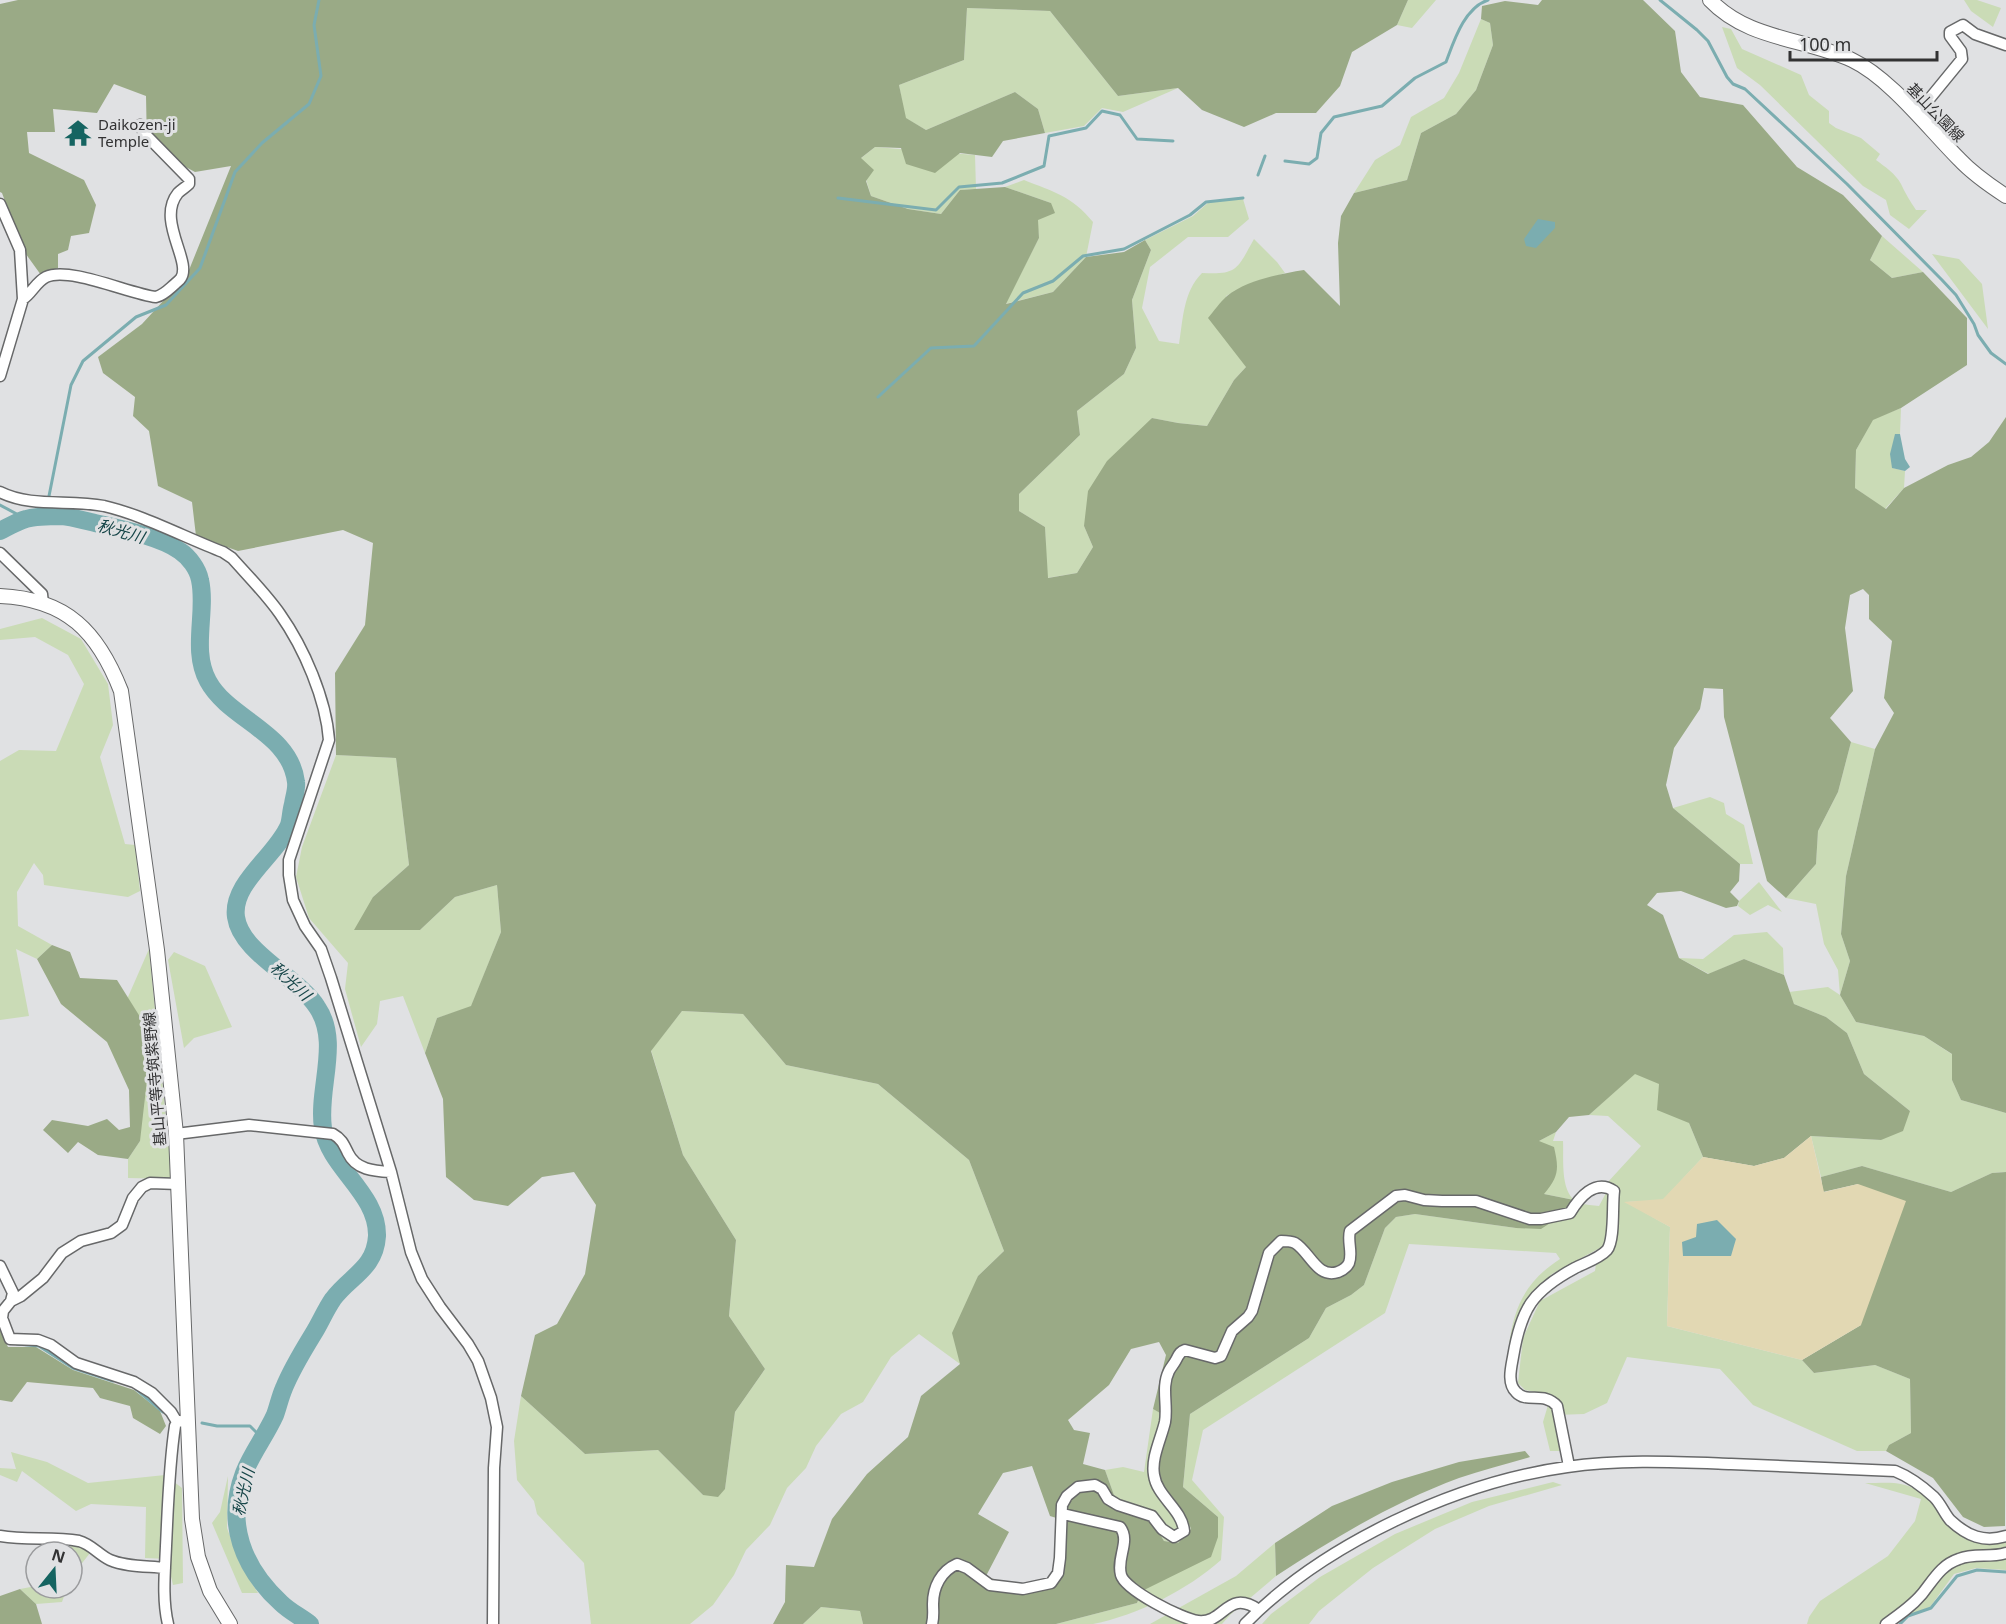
<svg xmlns="http://www.w3.org/2000/svg" width="2006" height="1624" viewBox="0 0 2006 1624" font-family="'Noto Sans','Noto Sans JP',sans-serif">
<style>
.green{fill:#cadbb6}
.forest{fill:#9aaa86;fill-rule:evenodd}
.sand{fill:#e2d8b3}
.water{fill:#7badb0}
.lines{fill:none;stroke-linecap:round;stroke-linejoin:round}
.stream{stroke:#7badb0;stroke-width:3}
.river{stroke:#7badb0;stroke-width:18}
.minor-casing{stroke:#676869;stroke-width:13}
.major-casing{stroke:#676869;stroke-width:16}
.minor{stroke:#fff;stroke-width:10}
.major{stroke:#fff;stroke-width:14}
.labels{text-anchor:middle;dominant-baseline:central;stroke-width:6;stroke-linejoin:round;paint-order:stroke}
.street-label{font-size:15px;fill:#323233;stroke:#e0e1e3}
.poi-label{font-size:15px;fill:#323233;stroke:#e0e1e3;text-anchor:start}
.water-label{font-size:16px;font-style:italic;fill:#164548;stroke:#e0e1e3}
</style>
<rect width="100%" height="100%" fill="#e0e1e3"/>
<path class="green" d="M1408 0H1436L1412 28 1397 25Z
M1964 0H1977L2001 8 1993 27 1971 11Z
M967 8 1050 11 1118 96 1178 88 1123 112 1102 108 1084 126 1045 133 1038 109 1015 92 926 130 905 118 899 85 964 60Z
M1481 19 1490 23 1493 45 1476 90 1456 114 1421 133 1407 180 1354 193 1375 160 1400 145 1411 117 1444 98 1459 73Z
M1722 27 1731 29 1742 49 1801 75 1809 95 1829 111V123L1836 128 1861 138 1880 154 1876 160C1884 166 1896 174 1901 184 1905 193 1910 201 1916 210H1927L1909 229 1890 215 1886 200 1863 186 1760 85 1737 68Z
M875 147 975 155 976 189 960 190 941 214 908 209 871 196 860 159Z
M1024 180C1054 192 1072 196 1093 222L1086 257 1053 292 1005 304 1039 238 1037 220 1051 203 1005 187Z
M1243 199 1249 219 1228 237H1188L1150 267 1142 308 1159 341 1179 344C1183 320 1183 292 1202 273 1238 275 1237 269 1254 239L1277 262 1285 273 1245 286 1226 296 1246 367 1234 380 1207 426 1178 423 1152 418 1084 526 1093 547 1077 573 1047 578 1045 527 1019 511V494L1080 435 1077 411 1124 374 1136 348 1132 300 1151 250 1145 240 1193 216 1209 202Z
M1882 236 1923 272 1892 278 1870 260Z
M1932 254 1959 259 1982 284 1988 329Z
M1901 408 1900 434 1895 435 1893 468 1905 471 1904 488 1885 509 1855 488 1856 450 1873 419Z
M42 618 81 639 108 684 113 725 100 757 125 844 135 845 140 891 128 897 44 885 43 875 34 863 17 892 18 926 52 945 37 959 16 949 29 1016 0 1020V761L19 750 56 751 84 684 68 655 35 637 0 640V629Z
M1851 742 1875 749 1846 876 1841 934 1850 961 1840 995 1856 1022 1924 1036 1953 1055 1952 1080 1961 1100 2006 1113V1172L1992 1173 1951 1192 1862 1166 1821 1177 1811 1136 1881 1140 1910 1111 1864 1074 1847 1033 1826 1017 1794 1004 1789 992 1828 987 1840 995 1838 970 1824 944 1816 904 1786 898 1816 864 1818 831 1838 792Z
M336 755 396 758 409 865 373 897 420 930 455 897 497 885 501 932 471 1007 437 1018 425 1053 403 996 380 1001 377 1024 361 1047 345 989 348 963 309 918 296 877 302 847Z
M1710 797 1724 803 1726 814 1744 825 1753 864H1740L1673 808Z
M1759 882 1782 912 1768 905 1750 915 1738 906 1739 901Z
M1767 932 1783 948 1784 975 1744 959 1709 974 1679 958 1703 959 1734 935Z
M149 949 172 1179 128 1178V1159L140 1141 128 997Z
M174 952 205 966 232 1027 194 1038 184 1048 168 960Z
M1634 994 1659 1084 1689 1123 1703 1157 1663 1200 1626 1202 1670 1227 1667 1326 1802 1360 1814 1373 1875 1365 1910 1379 1911 1433 1889 1445 1886 1451H1857L1753 1405 1720 1369 1627 1357 1607 1403 1584 1414 1556 1415 1560 1451H1550L1543 1422 1551 1395 1525 1390 1518 1383 1523 1338 1540 1301 1595 1271 1598 1249 1552 1274 1521 1308 1509 1345C1514 1306 1526 1281 1560 1259L1556 1253 1409 1244 1385 1313 1203 1430 1192 1480 1224 1517 1221 1560C1187 1590 1138 1615 1093 1624 1082 1624 1068 1624 1056 1624L1137 1603 1142 1591 1218 1517 1183 1487 1190 1414 1309 1338 1326 1308 1351 1295 1364 1285 1385 1228 1396 1217 1415 1214 1516 1228 1574 1200 1544 1194 1539 1141 1556 1132 1553 1141H1563C1564 1158 1559 1196 1580 1203 1586 1205 1593 1205 1599 1206L1606 1193 1607 1183 1641 1146 1608 1116 1589 1115 1635 1073Z
M682 1011 743 1014 786 1065 878 1084 969 1160 1004 1251 978 1276 960 1364 919 1334 891 1357 863 1402 841 1414 816 1446 806 1468 787 1488 770 1525 746 1550 734 1575 713 1605 690 1624H591L584 1563 537 1514 534 1501 517 1480 514 1441 521 1396 585 1454 658 1450 703 1495 725 1489 735 1412 765 1369 729 1316 736 1240 683 1155 651 1050Z
M1153 1409 1167 1417 1163 1490 1188 1518 1191 1530 1178 1543 1164 1541 1152 1521 1119 1509 1105 1470 1123 1467 1144 1472Z
M11 1452 47 1462 88 1483 165 1475 182 1488 183 1583 173 1585 167 1559 145 1558 146 1507 91 1504 76 1511 22 1471 17 1482 0 1475V1468L16 1469Z
M228 1476 227 1528 241 1566 258 1593H242L212 1523 220 1512Z
M1553 1482 1562 1485 1489 1506 1435 1529 1373 1568 1319 1611 1309 1624H1262L1271 1614 1320 1577 1395 1534 1472 1502Z
M1865 1483C1887 1483 1900 1480 1919 1491 1931 1498 1938 1514 1947 1523 1963 1538 1986 1550 2006 1540V1570L1976 1568 1954 1574 1930 1607 1906 1616 1897 1624H1807L1809 1617 1820 1601 1888 1556 1915 1521 1921 1499Z
M1275 1543 1276 1576 1230 1615 1222 1624H1150L1236 1576Z
M52 1544H75L90 1553 72 1576V1552H51Z
M36 1586V1588H67L62 1602 36 1604 20 1589Z
M821 1607 860 1611 863 1624H803Z"/>
<path class="forest" d="M18 0H1408L1397 25 1352 52 1340 86 1316 113H1276L1244 127 1202 110 1178 88 1118 96 1050 11 967 8 964 60 899 85 906 118 926 130 1015 92 1038 109 1045 133 1003 141 992 157 960 153 935 173 906 164 901 148 875 147 861 158 874 170 866 181 871 196 908 209 941 214 960 190 1005 187 1051 203 1055 213 1038 220 1039 238 1006 304 1053 292 1086 257 1124 252 1145 240 1151 250 1132 300 1136 348 1124 374 1077 411 1080 435 1019 494V511L1045 527 1048 578 1077 573 1093 547 1084 526 1088 491 1107 461 1152 418 1178 423 1207 426 1234 380 1246 367 1208 318C1214 311 1220 302 1227 296 1247 280 1279 274 1304 270L1340 306 1338 243 1341 216 1354 193 1407 180 1421 133 1456 114 1476 90 1493 45 1490 23 1481 19 1482 6 1505 1 1538 5 1542 0H1643L1675 31 1681 72 1700 97 1743 105 1797 167 1843 195 1882 236 1870 260 1892 278 1923 272 1967 318V365L1901 408 1873 420 1856 450 1855 488 1886 509 1904 488 1948 465 1971 457 1989 442 2006 417V1113L1961 1100 1952 1080V1054L1924 1036 1856 1022 1840 995 1850 961 1841 934 1846 876 1875 749 1894 713 1884 698 1892 641 1869 619V595L1863 589 1850 595 1845 628 1853 691 1830 718 1851 742 1838 792 1818 831 1816 864 1786 898 1767 881 1724 717 1723 689 1704 688 1700 709 1674 748 1666 785 1673 808 1740 864 1739 881 1730 892 1739 901 1737 906 1726 908 1681 891 1657 893 1647 905 1663 915 1679 958 1708 974 1744 959 1784 975 1794 1004 1826 1017 1847 1033 1864 1074 1910 1111 1903 1131 1881 1140 1811 1136 1784 1158 1754 1166 1703 1157 1689 1123 1657 1110 1659 1084 1635 1074 1589 1115 1569 1117 1556 1132 1539 1141 1554 1147C1559 1169 1559 1176 1544 1194L1574 1200 1567 1212 1541 1229 1516 1228 1415 1214 1396 1217 1385 1228 1364 1285 1351 1295 1326 1308 1309 1338 1190 1414 1183 1487 1218 1517V1537L1211 1557 1142 1591 1137 1603 1056 1624H863L860 1611 821 1607 803 1624H773L785 1602 786 1565 814 1567 832 1519 867 1474 908 1437 921 1396 960 1364 952 1333 978 1276 1004 1251 969 1160 878 1084 786 1065 743 1014 682 1011 651 1051 683 1155 736 1240 729 1316 765 1369 735 1412 725 1489 718 1497 703 1495 658 1450 585 1454 521 1396 535 1335 557 1324 585 1274 596 1205 574 1172 542 1177 508 1206 474 1200 446 1177 443 1099 425 1053 437 1018 471 1006 501 932 497 885 455 897 420 930H354L373 897 409 865 396 758 336 755 335 673 365 625 373 543 343 530 238 551 196 536 192 502 158 486 149 431 133 416 135 397 103 373 98 357 142 324 187 275 231 166 195 172 147 146 146 96 114 84 97 113 53 109 55 132H27L29 153 84 180 96 205 89 233 71 236 68 250 58 254V268L41 275 23 250 2 193 0 192V4ZM1159 1342 1166 1355 1153 1409 1167 1417C1163 1437 1153 1473 1164 1491 1173 1505 1186 1513 1191 1529L1178 1543 1164 1541 1152 1521 1119 1509 1105 1470 1083 1464 1090 1433 1074 1430 1068 1420 1109 1385 1131 1349ZM1032 1466 1050 1516 1066 1521 1063 1575 1053 1585 1024 1591 986 1576 1009 1532 978 1514 1003 1473Z
M52 945 70 952 80 978 117 980 152 1036 140 1141 128 1159 98 1155 78 1142 68 1153 43 1130 52 1120 88 1126 107 1119 119 1130 130 1127 129 1090 107 1042 61 1004 37 959Z
M1862 1166 1951 1192 1992 1173 2006 1172 2005 1526 1984 1527 1963 1517 1933 1478 1886 1451 1889 1445 1911 1433 1910 1379 1875 1365 1814 1373 1802 1360 1861 1325 1858 1184 1823 1192 1821 1177Z
M0 1330 8 1347H36L73 1370 134 1390 160 1411 166 1426 160 1434 133 1418 130 1406 100 1398 93 1388 27 1382 12 1402 0 1400Z
M1525 1451 1530 1457C1507 1464 1482 1470 1459 1478 1394 1502 1334 1538 1276 1576L1275 1543 1332 1506 1392 1482 1459 1462Z
M20 1589 36 1604 42 1624H0V1596Z"/>
<path class="sand" d="M1811 1136 1824 1192 1858 1184 1906 1201 1861 1325 1802 1360 1667 1326 1670 1227 1624 1202 1663 1199 1703 1157 1754 1166 1784 1158Z"/>
<path class="water" d="M1538 219 1555 222V228L1536 248 1526 246 1524 239Z
M1895 434H1900L1905 459 1910 467 1905 471 1892 468 1890 454Z
M1717 1220 1736 1239 1731 1256H1683L1682 1242 1696 1237 1697 1224Z"/>
<g class="lines">
<path class="stream" d="M1660 0 1697 30 1708 41 1727 77 1733 84 1745 89 1847 184 1942 280 1956 295 1974 324 1978 335 1991 353 2006 364
M1285 161 1309 164 1317 158 1321 133 1334 117 1382 106 1415 78 1446 62C1454 41 1464 8 1488 0
M1258 175 1265 156
M838 198 936 210 959 187 1002 183 1044 166 1049 136 1086 128 1102 111 1120 115 1137 139 1173 141
M878 397 931 348 974 346 1023 293 1053 281 1083 256 1124 249 1190 215 1206 202 1243 198
M49 496 71 385 83 361 136 317 166 305 200 268 235 172 262 143 309 104 321 76 314 25 319 0
M0 505 26 519
M47 517 48 509
M17 1344 39 1346 73 1368 113 1381
M136 1389 163 1412
M202 1423 217 1426H250L262 1438
M1900 1624 1908 1616 1931 1608 1957 1576 1977 1570 2006 1572"/>
<path class="river" d="M0 531C8 527 18 521 26 519 36 516 52 516 62 516 72 517 82 520 91 522 116 528 159 536 180 551 189 557 198 569 200 580 207 612 191 650 208 681 229 720 290 732 296 782 297 789 294 797 293 804 291 810 291 819 289 825 277 855 231 883 236 917 241 953 298 977 317 1007 341 1042 317 1089 323 1128 329 1168 378 1193 377 1236 375 1269 350 1276 333 1299 326 1309 321 1321 315 1331 304 1349 292 1368 284 1388 280 1397 278 1407 275 1415 266 1435 252 1453 244 1473 225 1523 243 1568 281 1603 289 1611 301 1617 310 1624"/>
<defs>
<path id="minor" d="M1917 114 1962 59 1961 51 1950 36V32L1963 25 1975 34 2006 45
M0 204 20 250 23 299 0 376
M23 299C32 293 36 282 46 277 69 266 130 294 156 297 164 295 168 290 175 284 177 282 180 280 181 278 192 261 156 220 178 193 181 190 186 187 189 184V179L144 133 140 125
M0 492C32 508 69 499 104 506 143 515 186 538 223 552L232 558C248 576 266 594 280 614 304 648 326 699 329 740L289 860V875L293 900 305 926 321 949 331 978 391 1172 411 1252 422 1279 440 1307 468 1344 478 1361 491 1398 497 1427 494 1468 493 1624
M0 553 42 594 43 604
M176 1134 249 1125 333 1134C342 1139 344 1145 348 1153 356 1170 374 1171 391 1172
M0 1266 13 1293 11 1301
M177 1422 171 1412 152 1393 134 1382 76 1363 51 1345 38 1340 10 1339 2 1318 3 1311 11 1301 21 1296 43 1278 62 1253 81 1241 111 1233 122 1225 133 1198 142 1187 150 1183 178 1184
M1063 1514 1120 1527C1131 1541 1116 1558 1121 1575 1125 1590 1182 1619 1198 1621 1225 1624 1227 1588 1259 1610
M0 1536C26 1541 53 1536 79 1541 91 1544 99 1555 110 1560 126 1567 148 1566 165 1568
M168 1624C162 1599 165 1571 166 1546 168 1506 169 1465 175 1426L177 1422 182 1421
M932 1624C934 1617 933 1611 933 1604 933 1587 941 1571 957 1564L967 1568 990 1585 1023 1589 1051 1583 1058 1573 1060 1558 1062 1505 1067 1496 1078 1487 1095 1485 1102 1489 1108 1499 1118 1505 1152 1516 1162 1529 1174 1537 1184 1531C1182 1509 1157 1497 1154 1475 1151 1458 1161 1439 1165 1422 1168 1405 1161 1387 1169 1371 1171 1367 1174 1364 1176 1360 1179 1355 1179 1352 1185 1350L1215 1358 1221 1356 1232 1331 1248 1317 1252 1311 1269 1253 1281 1241C1286 1241 1291 1241 1295 1243 1310 1252 1317 1279 1338 1272 1343 1270 1347 1267 1349 1263 1353 1253 1347 1241 1350 1231L1396 1196 1405 1195 1424 1200 1442 1201H1476L1530 1219H1541L1570 1213C1579 1198 1595 1178 1614 1191 1612 1205 1615 1240 1607 1250 1600 1258 1585 1263 1575 1268 1532 1291 1521 1309 1513 1357 1511 1368 1507 1383 1516 1392 1527 1404 1544 1391 1557 1406L1569 1466
M1245 1624C1323 1544 1457 1482 1567 1467 1621 1459 1677 1462 1731 1464 1785 1466 1840 1469 1895 1471 1910 1477 1922 1486 1934 1497 1941 1504 1944 1513 1950 1520 1967 1536 1984 1543 2006 1536
M1886 1624C1899 1615 1912 1606 1922 1594 1934 1579 1941 1565 1959 1559 1974 1553 1991 1558 2006 1553"/>
<path id="major" d="M1710 0C1748 40 1804 38 1852 60 1890 78 1929 129 1959 159 1973 174 1989 185 2006 196
M0 596C67 599 98 632 121 691L157 950 176 1134 192 1519 198 1557 210 1591 230 1624"/>
</defs>
<use href="#minor" class="minor-casing"/>
<use href="#major" class="major-casing"/>
<use href="#minor" class="minor"/>
<use href="#major" class="major"/>
</g>
<defs>
<symbol id="temple-bare" viewBox="-9 -9 18 18"><path d="M0-6L5-2H3V0L6.5 2.5H4V6H1.5V3h-3V6H-4V2.5H-6.5L-3 0V-2H-5Z" fill="#156461" stroke="#e0e1e3" stroke-width="2.5" paint-order="stroke"/></symbol>
</defs>
<g fill-rule="evenodd">
<use href="#temple-bare" x="59" y="114" width="38" height="38"/>
</g>
<g class="labels">
<g class="street-label">
<text transform="translate(1936 112) rotate(46)">基山公園線</text>
<text transform="translate(154 1079) rotate(-95)">基山平等寺筑紫野線</text>
</g>
<g class="poi-label">
<text x="98" y="124">Daikozen-ji<tspan x="98" dy="17">Temple</tspan></text>
</g>
<g class="water-label">
<text transform="translate(121 531) rotate(16)">秋光川</text>
<text transform="translate(291 981) rotate(43)">秋光川</text>
<text transform="translate(243 1492) rotate(-77)">秋光川</text>
</g>
</g>
<g transform="translate(54 1570) rotate(18)"><circle r="28" fill="#e0e1e3" stroke="#9a9b9d" stroke-width="1.5"/>
<path d="M0-4.5L10 22L0 15L-10 22Z" fill="#156461"/>
<text y="-9" font-size="16" font-weight="bold" text-anchor="middle" fill="#323233">N</text>
</g>
<path d="M1790 51v9h147v-9" fill="none" stroke="#323233" stroke-width="3"/>
<text x="1799" y="51" font-size="18" fill="#323233" stroke="#e0e1e3" stroke-width="4.5" paint-order="stroke">100 m</text>
</svg>
